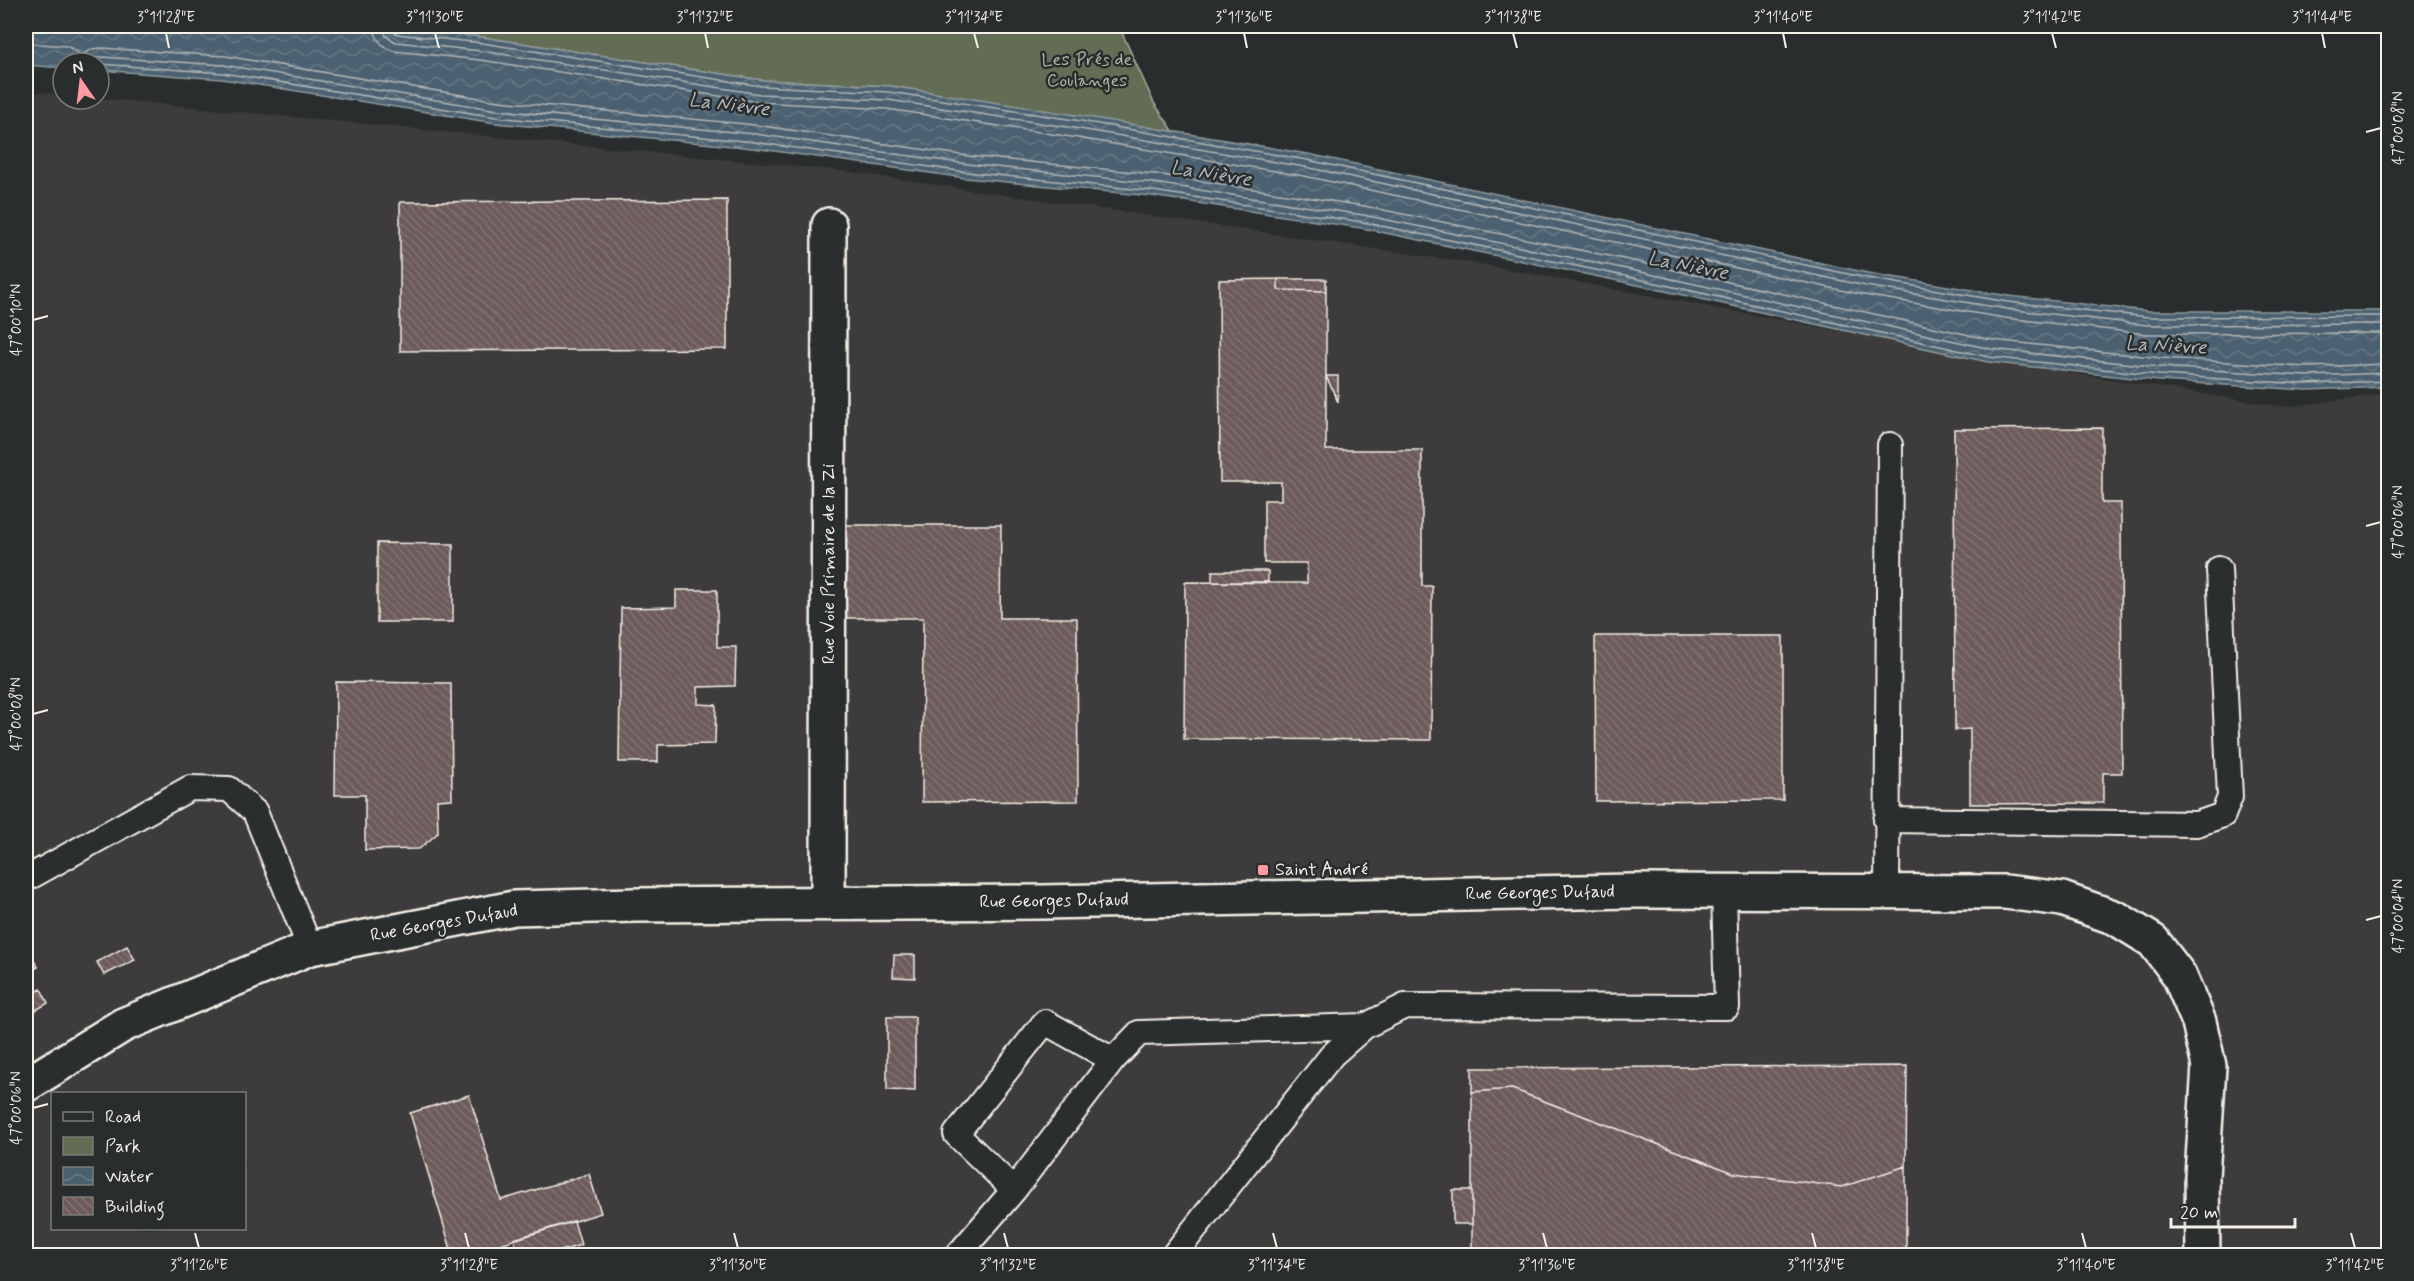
<svg xmlns="http://www.w3.org/2000/svg" width="2414" height="1281" viewBox="0 0 2414 1281" font-family="Mynerve,sans-serif">
<style>
.built{fill:#3e3a3b;fill-rule:evenodd}
.park{fill:#646d54;stroke:#acaf9e;stroke-width:1.5}
.water{fill:url(#water-waves);stroke:#8f9b9f;stroke-width:1.5}
.lines{fill:none;stroke-linecap:round;stroke-linejoin:round}
.shore{stroke:#b1b7b8;stroke-width:1.5}
.building{fill:url(#building-back-hatch);stroke:#f4f1e8;stroke-width:1.5}
.service-casing{stroke:#f4f1e8;stroke-width:28}
.minor-casing{stroke:#f4f1e8;stroke-width:38}
.service{stroke:#2a2d2e;stroke-width:24}
.minor{stroke:#2a2d2e;stroke-width:33}
.ticks{fill:none;stroke:#f4f1e8;stroke-width:2}
.poi-dot{fill:#ff9aa2;stroke:#2a2d2e;stroke-width:2}
.labels{text-anchor:middle;dominant-baseline:central;stroke-width:5;stroke-linejoin:round;paint-order:stroke}
.park-label{font-size:18px;fill:#b3b6a5;stroke:#2a2d2e}
.street-label{font-size:18px;fill:#f4f1e8;stroke:#2a2d2e}
.poi-label{font-size:18px;fill:#f4f1e8;stroke:#2a2d2e;text-anchor:start}
.water-label{font-size:20px;font-style:italic;fill:#b1b7b8;stroke:#2a2d2e}
.neatline{fill:none;stroke:#f4f1e8;stroke-width:2}
.ticks-label{font-size:15px;text-anchor:middle;fill:#f4f1e8}
</style>
<defs>
<pattern id="water-waves" width="16" height="10" patternUnits="userSpaceOnUse" patternTransform="scale(1.5)"><rect width="16" height="10" fill="#4c616f"/><path d="M0 5q4-4 8 0t8 0" fill="none" stroke="#667884"/></pattern>
<pattern id="building-back-hatch" width="6" height="6" patternUnits="userSpaceOnUse" patternTransform="scale(1.5)"><rect width="6" height="6" fill="#6d5a5a"/><path d="M-1 5l2 2M0 0l6 6M5-1l2 2" fill="none" stroke="#827272"/></pattern>
</defs>
<rect width="100%" height="100%" fill="#2a2d2e"/>
<filter id="ink" filterUnits="userSpaceOnUse"><feTurbulence type="fractalNoise" baseFrequency=".0167" numOctaves="2"/><feDisplacementMap in="SourceGraphic" scale="12" xChannelSelector="R" yChannelSelector="G"/><feConvolveMatrix kernelMatrix="1 2 1 2 8 2 1 2 1" color-interpolation-filters="sRGB"/></filter>
<g filter="url(#ink)">
<path class="built" d="M26 91 63 95V99L99 98 843 171 1485 265 2039 368 2286 407 2388 393V1255H26ZM52 1094H244V1228H52Z"/>
<path class="park" d="M369 26H1123V35L1154 103 1174 132 890 86 762 80 482 37Z"/>
<path class="water" d="M26 26H369L482 37 762 80 890 86 1082 116 1308 154 1868 273 2009 296 2148 311H2388V387L2306 390 2159 381 1988 362 1619 281 1361 228 1152 196 965 178 753 148 495 123 222 79 99 70V63H63V68L26 65Z"/>
<g class="lines">
<path class="shore" d="M374 26C375 39 381 47 394 51L480 60 759 102 887 109 1078 138 1304 176 1864 295 2005 318 2147 334 2388 333
M383 26 386 36 396 42 481 51 760 94 888 100 1080 129 1305 167 1866 286 2007 309 2147 325 2388 324
M391 26 392 31 397 34 482 43 761 86 889 92 1081 121 1307 160 1867 278 2008 302 2148 317 2388 316
M26 43 67 46 82 55 92 49 101 48 225 56 498 101 756 125 968 156 1155 174 1364 206 1624 259 1992 340 2161 358 2306 367 2388 364
M88 63 94 58 101 57 224 65 497 110 755 134 967 164 1154 183 1363 215 1622 268 1991 349 2160 367 2306 376 2388 373
M99 64 223 73 496 117 754 142 966 172 1153 191 1362 222 1620 275 1989 357 2160 375 2305 384 2388 381"/>
</g>
<path class="building" d="M727 200V349L400 351V202Z
M1278 279V290L1326 291V450H1422V586H1432L1431 740 1184 739 1185 582 1307 583V563H1264V500H1281V482H1220L1219 280Z
M1278 279H1326V291L1278 290Z
M1326 376H1338V402Z
M2102 428V503H2121L2122 773H2103V803L1970 804V729L1955 730 1954 429Z
M846 525H1001L1000 618H1077L1078 801 922 802 923 618H845Z
M377 543 453 544V622H377Z
M1212 571H1268V582H1212Z
M676 590H717V647H736L735 686 698 687V704L716 705 715 744 658 745V762H619L621 608 676 607Z
M1595 636H1783V800L1596 801Z
M336 682 451 683 452 799 437 800 438 833 419 849 365 850V795H335Z
M127 946 135 960 104 975 97 962Z
M26 948 38 967 26 974Z
M894 955H915V978L893 977Z
M41 989 48 1003 26 1016V998Z
M887 1017H915V1091L887 1090Z
M1907 1066 1906 1166 1842 1187 1734 1173 1512 1089 1472 1092V1068Z
M1512 1089 1734 1173 1842 1187 1906 1166V1256H1472V1092Z
M469 1095 501 1200 589 1174 601 1213 461 1256H453L410 1113Z
M1453 1190H1472V1224H1453Z
M574 1221 581 1245 544 1256H519L514 1239Z"/>
<g class="lines">
<defs>
<path id="service" d="M1886 820 2197 824 2223 815 2230 797 2219 569
M26 879 190 788 229 789 255 812 310 948
M1887 891 1890 445
M1014 1190 1113 1060
M957 1256 1014 1190 956 1134 1045 1022 1113 1060 1139 1033 1365 1026
M1173 1256 1332 1055 1365 1026 1405 1006 1727 1007 1724 891"/>
<path id="minor" d="M828 904 829 225
M26 1085 123 1025 310 948 514 908 635 905 1042 902 1633 891 2005 892 2062 899 2116 918 2153 941 2179 975 2199 1022 2209 1066 2202 1176 2203 1256"/>
</defs>
<use href="#service" class="service-casing"/>
<use href="#minor" class="minor-casing"/>
<use href="#service" class="service"/>
<use href="#minor" class="minor"/>
</g>
</g>
<path class="ticks" d="M166 33 169 48M435 33 439 48M705 33 708 48M974 33 978 48M1244 33 1247 48M1513 33 1517 48M1783 33 1786 48M2052 33 2056 48M2322 33 2325 48M2366 132 2381 128M33 320 48 316M2366 526 2381 522M33 714 48 710M2366 920 2381 916M33 1108 48 1104M195 1233 199 1248M465 1233 469 1248M734 1233 738 1248M1004 1233 1008 1248M1273 1233 1277 1248M1543 1233 1547 1248M1812 1233 1816 1248M2082 1233 2086 1248M2351 1233 2355 1248"/>
<rect class="poi-dot" x="1257" y="864" width="12" height="12" rx="3"/>
<g class="labels">
<g class="park-label">
<text x="1087" y="60">Les Prés de<tspan x="1087" dy="21">Coulanges</tspan></text>
</g>
<g class="street-label">
<text transform="translate(829 564) rotate(-90)">Rue Voie Primaire de la Zi</text>
<text transform="translate(1540 893) rotate(-1)">Rue Georges Dufaud</text>
<text transform="translate(1054 901) rotate(-1)">Rue Georges Dufaud</text>
<text transform="translate(444 923) rotate(-10)">Rue Georges Dufaud</text>
</g>
<g class="poi-label">
<text x="1275" y="870">Saint André</text>
</g>
<g class="water-label">
<text transform="translate(729 105) rotate(7)">La Nièvre</text>
<text transform="translate(1211 174) rotate(9)">La Nièvre</text>
<text transform="translate(1688 266) rotate(11)">La Nièvre</text>
<text transform="translate(2166 346) rotate(3)">La Nièvre</text>
</g>
</g>
<rect width="2414" height="1281" fill="none" stroke="#2a2d2e" stroke-width="66"/>
<rect x="51" y="1092" width="195" height="138" fill="#2a2d2e" stroke="#7b7b78" stroke-width="1.5"/>
<rect x="63" y="1112" width="30" height="9" fill="#2a2d2e" stroke="#7b7b78" stroke-width="1.5"/>
<text x="105" y="1122" font-size="18" fill="#f4f1e8">Road</text>
<rect x="63" y="1137" width="30" height="18" fill="#646d54" stroke="#7b7b78" stroke-width="1.5"/>
<text x="105" y="1152" font-size="18" fill="#f4f1e8">Park</text>
<rect x="63" y="1167" width="30" height="18" fill="url(#water-waves)" stroke="#7b7b78" stroke-width="1.5"/>
<text x="105" y="1182" font-size="18" fill="#f4f1e8">Water</text>
<rect x="63" y="1197" width="30" height="18" fill="url(#building-back-hatch)" stroke="#7b7b78" stroke-width="1.5"/>
<text x="105" y="1212" font-size="18" fill="#f4f1e8">Building</text>
<g transform="translate(81 81) rotate(346)"><circle r="28" fill="#2a2d2e" stroke="#7b7b78" stroke-width="1.5"/>
<path d="M0-4.5L10 22L0 15L-10 22Z" fill="#ff9aa2"/>
<text y="-9" font-size="16" font-weight="bold" text-anchor="middle" fill="#f4f1e8">N</text>
</g>
<path d="M2171 1218v9h124v-9" fill="none" stroke="#f4f1e8" stroke-width="3"/>
<text x="2180" y="1218" font-size="18" fill="#f4f1e8" stroke="#2a2d2e" stroke-width="4.5" paint-order="stroke">20 m</text>
<rect x="33" y="33" width="2348" height="1215" class="neatline"/>
<g class="ticks-label">
<text x="166" y="22">3°11'28"E</text>
<text x="435" y="22">3°11'30"E</text>
<text x="705" y="22">3°11'32"E</text>
<text x="974" y="22">3°11'34"E</text>
<text x="1244" y="22">3°11'36"E</text>
<text x="1513" y="22">3°11'38"E</text>
<text x="1783" y="22">3°11'40"E</text>
<text x="2052" y="22">3°11'42"E</text>
<text x="2322" y="22">3°11'44"E</text>
<text transform="translate(2398 128) rotate(-90)" y="5">47°00'08"N</text>
<text transform="translate(16 320) rotate(-90)" y="5">47°00'10"N</text>
<text transform="translate(2398 522) rotate(-90)" y="5">47°00'06"N</text>
<text transform="translate(16 714) rotate(-90)" y="5">47°00'08"N</text>
<text transform="translate(2398 916) rotate(-90)" y="5">47°00'04"N</text>
<text transform="translate(16 1108) rotate(-90)" y="5">47°00'06"N</text>
<text x="199" y="1270">3°11'26"E</text>
<text x="469" y="1270">3°11'28"E</text>
<text x="738" y="1270">3°11'30"E</text>
<text x="1008" y="1270">3°11'32"E</text>
<text x="1277" y="1270">3°11'34"E</text>
<text x="1547" y="1270">3°11'36"E</text>
<text x="1816" y="1270">3°11'38"E</text>
<text x="2086" y="1270">3°11'40"E</text>
<text x="2355" y="1270">3°11'42"E</text>
</g>
</svg>
